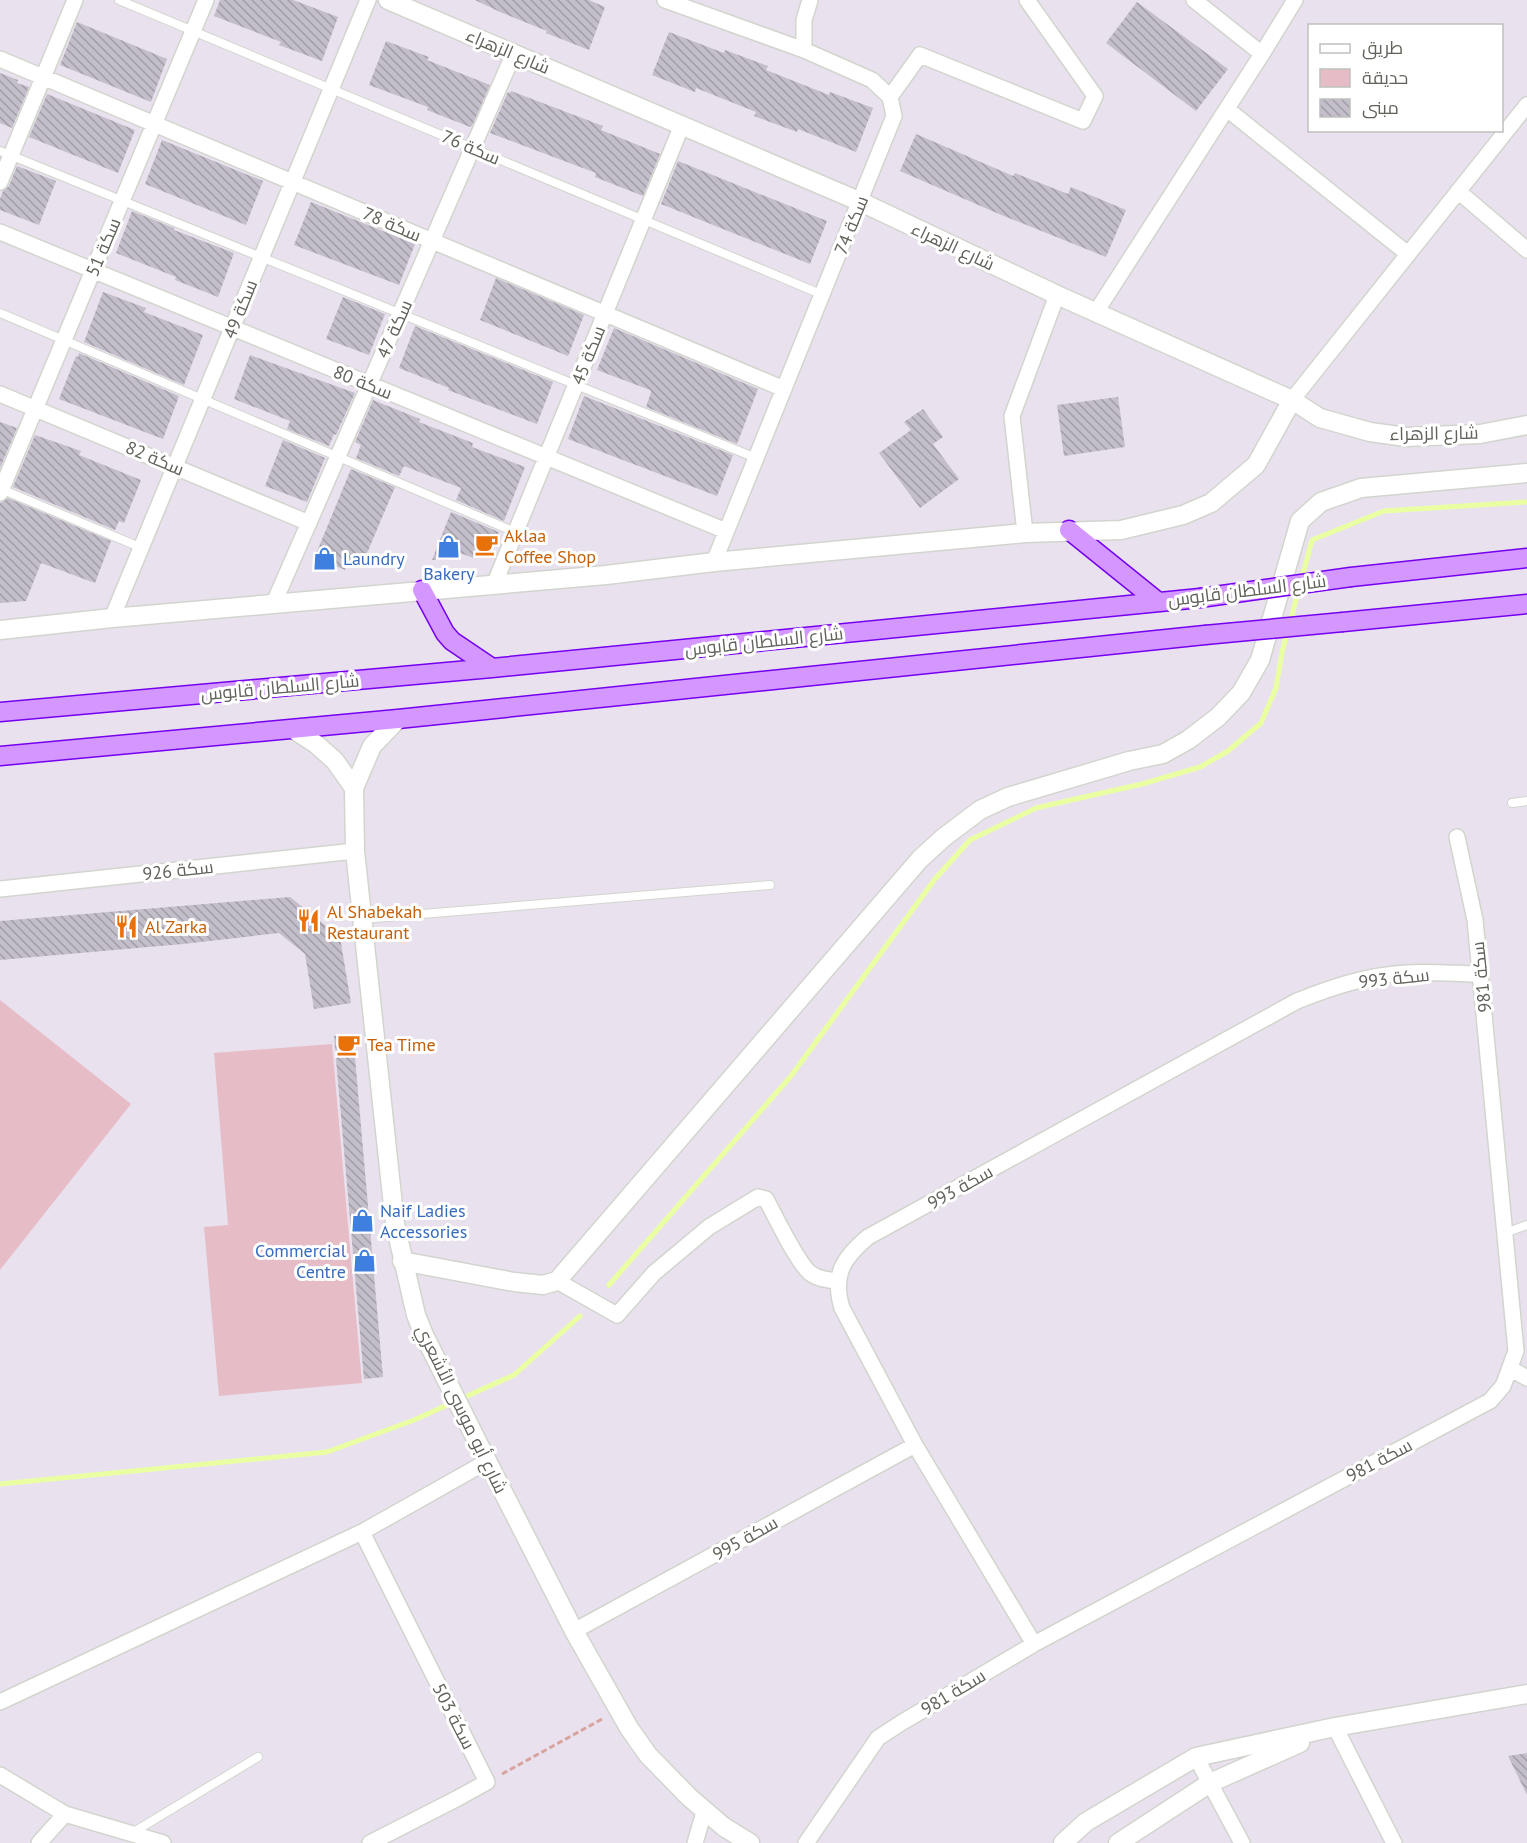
<svg xmlns="http://www.w3.org/2000/svg" width="1527" height="1843" viewBox="0 0 1527 1843" font-family="'PT Sans',Cairo,sans-serif">
<style>
.green{fill:#e6bdc6}
.lines{fill:none;stroke-linecap:round;stroke-linejoin:round}
.stream{stroke:#e9ffa1;stroke-width:5}
.building{fill:url(#building-back-hatch)}
.service-casing{stroke:#d2d5ce;stroke-width:10}
.minor-casing{stroke:#d2d5ce;stroke-width:18}
.tertiary-casing{stroke:#d2d5ce;stroke-width:21}
.trunk-casing{stroke:#7500f0;stroke-width:21}
.path{stroke:#d9a4a0;stroke-width:3;stroke-dasharray:6 3;stroke-linecap:butt}
.service{stroke:#fff;stroke-width:8}
.minor{stroke:#fff;stroke-width:15}
.tertiary{stroke:#fff;stroke-width:18}
.trunk{stroke:#d497ff;stroke-width:18}
.trunk-bridge-casing{stroke:#7500f0;stroke-width:21;stroke-linecap:butt}
.trunk-bridge{stroke:#d497ff;stroke-width:18}
.labels{text-anchor:middle;dominant-baseline:central;stroke-width:6;stroke-linejoin:round;paint-order:stroke}
.street-label{font-size:18px;fill:#60635a;stroke:#fff}
.food-label{font-size:18px;fill:#c56008;stroke:#fff;text-anchor:start}
.shop-label{font-size:18px;fill:#366cbe;stroke:#fff;text-anchor:start}
</style>
<defs>
<pattern id="building-back-hatch" width="6" height="6" patternUnits="userSpaceOnUse" patternTransform="scale(1.5)"><rect width="6" height="6" fill="#c3bec9"/><path d="M-1 5l2 2M0 0l6 6M5-1l2 2" fill="none" stroke="#a29ea6"/></pattern>
</defs>
<rect width="100%" height="100%" fill="#e9e2ee"/>
<path class="green" d="M0 1000 131 1104 0 1270Z
M332 1044 362 1383 219 1396 204 1227 228 1225 214 1053Z"/>
<g class="lines">
<path class="stream" d="M609 1285 791 1076 935 879 970 840 1036 808 1142 784 1200 767 1228 751 1261 723 1276 688 1282 652 1312 540 1384 511 1527 502
M0 1484 327 1452 414 1420 514 1375 580 1316"/>
</g>
<path class="building" d="M220 0H293L338 17 322 61 279 45 281 42 214 16Z
M475 0H589L605 7 589 50 546 33 547 31 500 12Z
M1137 2 1228 69 1196 111 1106 43Z
M77 22 167 59 151 102 60 65Z
M669 32 724 53 725 50 768 66 766 70 829 95 830 92 873 108 856 152 798 129 797 132 754 116 756 112 696 88 695 92 652 75Z
M386 41 429 57 427 60 490 85 472 126 470 127 427 110 428 107 369 85Z
M0 73 18 80 17 83 29 87 12 128 0 123Z
M511 91 603 126 601 130 660 154 643 196 595 177 596 173 490 133 508 92 510 93Z
M47 94 135 130 118 173 29 137Z
M916 134 1013 176 1015 173 1068 194 1071 187 1126 210 1106 257 999 214 900 171Z
M162 140 263 181 246 225 145 184Z
M678 161 827 221 810 264 661 204Z
M17 166 56 181 39 225 0 210V199L3 191 9 186Z
M311 202 415 244 399 285 294 245Z
M132 211 174 228V230L234 253 218 297 175 280 176 277 116 253Z
M496 278 584 315 568 356 480 320Z
M103 292 146 308 144 312 203 335 184 385 84 342Z
M343 297 385 314 369 355 326 339Z
M415 326 553 382 537 424 448 390 449 388 399 368Z
M614 328 758 389 737 444 646 407 651 392 650 390 597 370Z
M79 353 179 396 163 439 59 399 76 356 78 357Z
M250 355 355 393 336 435 334 434 329 446 287 429 290 421 234 399Z
M584 396 733 455 717 496 568 439Z
M1118 397 1125 447 1064 456 1057 405Z
M373 400 420 419 419 422 473 443 472 447 525 467 504 521 456 500 461 488 404 466 399 476 356 458 361 445 355 442Z
M923 409 943 437 933 444 959 479 920 508 879 453 911 430 904 422Z
M0 422 17 428 0 468Z
M35 435 81 451 79 455 141 480 124 523 119 521 115 530 13 487Z
M283 440 325 458 307 502 265 486Z
M351 469 395 487 362 565 358 564 357 567 348 563 345 570 333 565 332 569 313 561Z
M8 498 111 541 95 583 41 563 26 601 0 603V503Z
M451 512 499 532 489 555 476 550 473 558 455 551 452 559 432 560Z
M290 897 340 937 351 1003 314 1009 305 954 279 933 183 944 0 960V921Z
M353 1035 383 1377 364 1379 334 1036Z
M1527 1753V1795L1508 1756Z"/>
<g class="lines">
<defs>
<path id="service" d="M119 0 823 295
M0 151 756 458
M0 313 515 532
M1 489 142 548
M1512 803 1527 801
M362 919 770 885
M1505 1233 1527 1225
M132 1833 258 1757"/>
<path id="minor" d="M665 0 804 50 872 80 890 97
M1194 0 1262 54
M804 50V20L810 0
M0 59 784 389
M1227 109 1408 254
M0 182 75 0
M1458 191 1527 250
M0 232 726 531
M1096 312 1262 54 1295 0
M0 394 309 523
M1292 400 1527 105
M0 493 206 0
M1025 533 1012 416 1057 295
M714 562 894 116 890 97 920 55 1083 121 1095 96 1027 0
M494 585 682 125
M273 605 514 53
M112 618 368 0
M0 889 355 851
M557 1281 617 1315 654 1273 709 1227 758 1197 766 1199C775 1216 797 1262 810 1273 818 1279 828 1280 838 1281
M1511 1369 1527 1378
M362 1532 487 1782 458 1798 370 1843
M574 1631 915 1445
M1034 1644 915 1445 842 1308C832 1275 843 1258 868 1237L1297 1001C1332 987 1368 975 1406 973 1431 971 1457 974 1481 974
M0 1702 362 1532 488 1461
M1335 1727 1394 1843
M1196 1757 1242 1843
M0 1775 65 1814 163 1843
M39 1843 65 1814
M695 1843 704 1812
M806 1843 878 1738 901 1723 1034 1644 1490 1401 1503 1386 1516 1351 1475 920 1457 837"/>
<path id="tertiary" d="M388 0 861 202 1057 295 1292 400 1320 418 1370 432 1406 437 1480 434 1527 425
M0 630 112 618 606 575 714 562 1025 533 1121 530 1183 515 1211 503 1256 465 1292 400
M398 719 372 746 354 788 355 851 395 1224 416 1315 424 1335 478 1443 574 1631 629 1728 648 1755 689 1797 724 1827 750 1843
M293 729 316 744 335 761 354 788
M402 1261 514 1282 543 1285 557 1281 920 859 943 838 980 810 1008 797 1129 761 1163 754 1188 740 1218 717 1241 693 1260 660 1300 521 1321 502 1361 488 1527 473
M1063 1843 1086 1822 1196 1757 1335 1727 1527 1694
M1118 1843 1210 1783 1300 1743"/>
<path id="trunk" d="M1069 530 1157 601
M1351 577 1527 558
M422 590 445 633 452 641 492 668
M1343 622 1527 604
M0 712 492 668 1200 598
M0 756 398 719 1205 635"/>
</defs>
<use href="#service" class="service-casing"/>
<use href="#minor" class="minor-casing"/>
<use href="#tertiary" class="tertiary-casing"/>
<use href="#trunk" class="trunk-casing"/>
<path class="path" d="M502 1774 604 1718"/>
<use href="#service" class="service"/>
<use href="#minor" class="minor"/>
<use href="#tertiary" class="tertiary"/>
<use href="#trunk" class="trunk"/>
<defs>
<path id="trunk-bridge" d="M1200 598 1351 577
M1205 635 1343 622"/>
</defs>
<use href="#trunk-bridge" class="trunk-bridge-casing"/>
<use href="#trunk-bridge" class="trunk-bridge"/>
</g>
<defs>
<symbol id="cafe-bare" viewBox="-9 -9 18 18"><path d="M-5.5-4.5H6V0H3Q3 3.5 0 3.5H-2.5Q-5.5 3.5-5.5 0ZM3-3.2v2h1.7v-2ZM-6 4.5H4V6H-6Z" fill="#e8710a" stroke="#fff" stroke-width="2.5" paint-order="stroke"/></symbol>
<symbol id="shop-bare" viewBox="-9 -9 18 18"><path d="M-5-2.5h2.3a2.7 3.5 0 0 1 5.4 0H5L5.5 6h-11ZM-1.5-2.5h3a1.5 2.3 0 0 0-3 0Z" fill="#3f7fe0" stroke="#fff" stroke-width="2.5" paint-order="stroke"/></symbol>
<symbol id="restaurant-bare" viewBox="-9 -9 18 18"><path d="M-5-6h1v4h1v-4h1v4h1v-4h1v5L-1.5 .5V6h-2V.5L-5-1ZM5-6V6H3V1.5H1.5Q1.5-4 5-6Z" fill="#e8710a" stroke="#fff" stroke-width="2.5" paint-order="stroke"/></symbol>
</defs>
<g fill-rule="evenodd">
<use href="#cafe-bare" x="470" y="528" width="33" height="33"/>
<use href="#shop-bare" x="432" y="530" width="33" height="33"/>
<use href="#shop-bare" x="308" y="542" width="33" height="33"/>
<use href="#restaurant-bare" x="292" y="904" width="33" height="33"/>
<use href="#restaurant-bare" x="110" y="910" width="33" height="33"/>
<use href="#cafe-bare" x="332" y="1028" width="33" height="33"/>
<use href="#shop-bare" x="346" y="1204" width="33" height="33"/>
<use href="#shop-bare" x="348" y="1244" width="33" height="33"/>
</g>
<g class="labels">
<g class="street-label">
<text transform="translate(508 51) rotate(23)">شارع الزهراء</text>
<text transform="translate(471 147) rotate(23)">سكة 76</text>
<text transform="translate(392 224) rotate(23)">سكة 78</text>
<text transform="translate(851 225) rotate(-68)">سكة 74</text>
<text transform="translate(953 246) rotate(25)">شارع الزهراء</text>
<text transform="translate(103 247) rotate(-67)">سكة 51</text>
<text transform="translate(240 309) rotate(-68)">سكة 49</text>
<text transform="translate(394 329) rotate(-66)">سكة 47</text>
<text transform="translate(588 355) rotate(-68)">سكة 45</text>
<text transform="translate(363 382) rotate(22)">سكة 80</text>
<text transform="translate(1434 433) rotate(-1)">شارع الزهراء</text>
<text transform="translate(155 458) rotate(23)">سكة 82</text>
<text transform="translate(1247 590) rotate(-7)">شارع السلطان قابوس</text>
<text transform="translate(764 641) rotate(-6)">شارع السلطان قابوس</text>
<text transform="translate(280 687) rotate(-5)">شارع السلطان قابوس</text>
<text transform="translate(178 870) rotate(-6)">سكة 926</text>
<text transform="translate(1481 977) rotate(-96)">سكة 981</text>
<text transform="translate(1394 978) rotate(-6)">سكة 993</text>
<text transform="translate(960 1187) rotate(-29)">سكة 993</text>
<text transform="translate(462 1409) rotate(64)">شارع أبو موسى الأشعري</text>
<text transform="translate(1379 1460) rotate(-28)">سكة 981</text>
<text transform="translate(745 1538) rotate(-29)">سكة 995</text>
<text transform="translate(953 1692) rotate(-31)">سكة 981</text>
<text transform="translate(454 1716) rotate(63)">سكة 503</text>
</g>
<g class="food-label">
<text x="504" y="535">Aklaa<tspan x="504" dy="21">Coffee Shop</tspan></text>
<text x="327" y="911">Al Shabekah<tspan x="327" dy="21">Restaurant</tspan></text>
<text x="145" y="926">Al Zarka</text>
<text x="367" y="1044">Tea Time</text>
</g>
<g class="shop-label">
<text x="343" y="558">Laundry</text>
<text x="449" y="573" text-anchor="middle">Bakery</text>
<text x="380" y="1210">Naif Ladies<tspan x="380" dy="21">Accessories</tspan></text>
<text x="346" y="1250" text-anchor="end">Commercial<tspan x="346" dy="21">Centre</tspan></text>
</g>
</g>
<rect x="1308" y="24" width="195" height="108" fill="#ffffff" stroke="#bfc1bd" stroke-width="1.5"/>
<rect x="1320" y="44" width="30" height="9" fill="#ffffff" stroke="#bfc1bd" stroke-width="1.5"/>
<text x="1362" y="54" font-size="18" fill="#60635a">طريق</text>
<rect x="1320" y="69" width="30" height="18" fill="#e6bdc6" stroke="#bfc1bd" stroke-width="1.5"/>
<text x="1362" y="84" font-size="18" fill="#60635a">حديقة</text>
<rect x="1320" y="99" width="30" height="18" fill="url(#building-back-hatch)" stroke="#bfc1bd" stroke-width="1.5"/>
<text x="1362" y="114" font-size="18" fill="#60635a">مبنى</text>
</svg>
